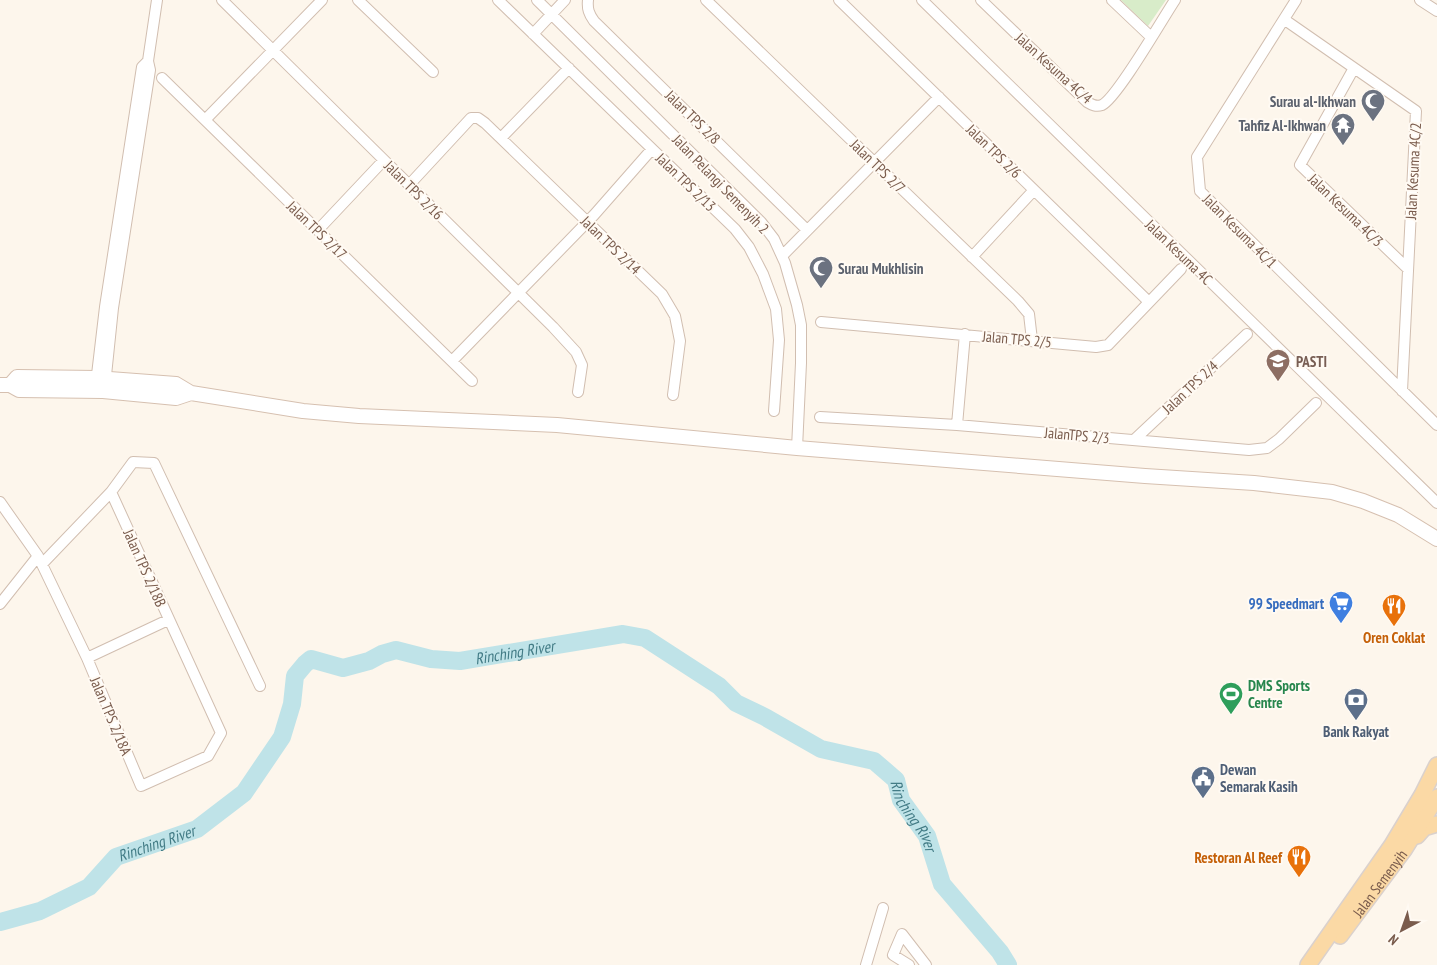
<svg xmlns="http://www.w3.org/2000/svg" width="1437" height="965" viewBox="0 0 1437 965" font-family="'PT Sans Narrow',sans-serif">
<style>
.green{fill:#d8ecc9}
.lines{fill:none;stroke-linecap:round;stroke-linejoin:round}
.river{stroke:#bfe3e8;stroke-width:18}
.street-casing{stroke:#d1beb0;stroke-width:12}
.secondary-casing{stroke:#d6c0b0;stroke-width:16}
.primary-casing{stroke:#dad1cd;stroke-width:18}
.street{stroke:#fff;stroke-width:10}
.secondary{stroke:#fff;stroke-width:14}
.primary{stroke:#fbd9a5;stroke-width:15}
.labels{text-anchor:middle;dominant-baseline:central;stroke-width:4;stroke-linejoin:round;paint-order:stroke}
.street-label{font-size:15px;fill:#7a5c4d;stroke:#fffaf3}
.worship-label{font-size:15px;font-weight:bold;fill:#5b616d;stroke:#fffaf3;text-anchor:end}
.education-label{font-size:15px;font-weight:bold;fill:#785e54;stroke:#fffaf3;text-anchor:start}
.shop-label{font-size:15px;font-weight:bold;fill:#366cbe;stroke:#fffaf3;text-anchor:end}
.food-label{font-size:15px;font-weight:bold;fill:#c56008;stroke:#fffaf3}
.leisure-label{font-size:15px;font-weight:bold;fill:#27864d;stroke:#fffaf3;text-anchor:start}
.service-label{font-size:15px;font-weight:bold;fill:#4e5e75;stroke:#fffaf3}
.water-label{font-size:16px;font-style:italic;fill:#437c86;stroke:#fffaf3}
</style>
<rect width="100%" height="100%" fill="#fdf6ec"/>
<path class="green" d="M1121 0H1166L1148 26Z"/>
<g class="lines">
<path class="river" id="s1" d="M0 922 40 911 89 887 116 857 197 829 244 793 282 737 292 704 295 676 305 664 311 659 343 668 369 661 382 654 396 650 431 659 460 661 623 634 645 638 719 686 736 703 765 717 821 749 874 761 896 780 901 800 927 836 942 884 1000 952 1008 965"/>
<defs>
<path id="street" d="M222 0 553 327 576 352 582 365 578 392
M358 0 433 72
M498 0 735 229 749 247 763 274 776 309 779 340 774 411
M537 0 761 222 774 239 785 263 797 305 801 325V363L797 448
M588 0C587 9 589 14 594 21L807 230
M706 0 1018 301 1029 314 1032 340
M839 0 1149 302
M922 0 1437 503
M981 0 1087 102C1092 105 1096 107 1102 105 1117 98 1163 18 1175 0
M1112 0 1151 37
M1296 0 1197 157 1200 191 1437 425
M1420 0 1437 11
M1285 20 1416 111 1402 391
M533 34 565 0
M1354 68 1300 165 1408 269
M162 78 472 381
M205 120 322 0
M501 138 569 68
M409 185 471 118H478L485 123 662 294 675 316 680 341 673 395
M318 230 384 160
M782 256 939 97
M972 257 1034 190
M821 322 1096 347 1108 345 1181 269
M452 361 594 215 652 149
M96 383 105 307 142 67 148 61
M105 385 113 308 150 70 148 61 157 0
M820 417 957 425 1249 450 1267 448 1279 439 1316 403
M957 425 965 334
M1134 440 1247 334
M0 502 38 556 87 658 141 786 208 756 221 733 111 492
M42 564 111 492 133 462 154 463 260 686
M0 604 38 556
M87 658 168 620
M866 965 883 908
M909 965 893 955 902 934 926 965"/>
<path id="secondary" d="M0 385H10L19 390 103 391 176 398 191 393
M10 385 17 377 96 378 176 384 191 393 303 411 359 416 557 425 797 448 1145 476 1254 483 1332 492 1363 501 1398 515 1437 539"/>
<g id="primary">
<path d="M1417 836 1424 828 1437 824"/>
<path id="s2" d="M1340 936 1404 850 1437 797"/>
<path d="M1308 965 1392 845 1422 795 1437 765"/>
</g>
</defs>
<use href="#street" class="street-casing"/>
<use href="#secondary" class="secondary-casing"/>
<use href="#primary" class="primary-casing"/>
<use href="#street" class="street"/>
<use href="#secondary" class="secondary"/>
<use href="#primary" class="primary"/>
</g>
<defs>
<symbol id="mosque-pin" viewBox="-11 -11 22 30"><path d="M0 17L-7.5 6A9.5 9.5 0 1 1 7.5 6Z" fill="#6b7280" stroke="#fffaf3"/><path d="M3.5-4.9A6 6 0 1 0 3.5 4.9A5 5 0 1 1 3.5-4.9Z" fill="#fff"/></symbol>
<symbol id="temple-pin" viewBox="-11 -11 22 30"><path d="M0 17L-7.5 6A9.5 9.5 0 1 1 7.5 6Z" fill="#6b7280" stroke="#fffaf3"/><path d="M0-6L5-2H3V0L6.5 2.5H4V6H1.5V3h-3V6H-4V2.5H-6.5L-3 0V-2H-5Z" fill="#fff"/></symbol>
<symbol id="school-pin" viewBox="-11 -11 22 30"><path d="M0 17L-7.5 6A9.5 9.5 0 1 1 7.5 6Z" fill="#8d6e63" stroke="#fffaf3"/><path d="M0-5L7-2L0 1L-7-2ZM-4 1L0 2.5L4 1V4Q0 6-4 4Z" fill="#fff"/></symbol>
<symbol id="supermarket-pin" viewBox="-11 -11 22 30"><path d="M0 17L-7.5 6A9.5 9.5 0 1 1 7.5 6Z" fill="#3f7fe0" stroke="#fffaf3"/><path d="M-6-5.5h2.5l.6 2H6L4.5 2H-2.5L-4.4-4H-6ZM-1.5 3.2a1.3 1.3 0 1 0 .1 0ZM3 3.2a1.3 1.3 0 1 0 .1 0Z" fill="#fff"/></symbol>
<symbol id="restaurant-pin" viewBox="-11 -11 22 30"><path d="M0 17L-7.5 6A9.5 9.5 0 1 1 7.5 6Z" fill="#e8710a" stroke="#fffaf3"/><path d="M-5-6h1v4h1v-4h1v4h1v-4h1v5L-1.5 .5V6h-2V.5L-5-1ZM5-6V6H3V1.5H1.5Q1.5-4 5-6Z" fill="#fff"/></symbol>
<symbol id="stadium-pin" viewBox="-11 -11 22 30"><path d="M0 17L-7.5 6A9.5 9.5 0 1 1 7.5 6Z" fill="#2e9e5b" stroke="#fffaf3"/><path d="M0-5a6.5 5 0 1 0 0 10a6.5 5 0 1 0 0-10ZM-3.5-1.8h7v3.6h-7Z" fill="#fff"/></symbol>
<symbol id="bank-pin" viewBox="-11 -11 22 30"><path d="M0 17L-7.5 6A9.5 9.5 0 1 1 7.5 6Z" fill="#5c6f8a" stroke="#fffaf3"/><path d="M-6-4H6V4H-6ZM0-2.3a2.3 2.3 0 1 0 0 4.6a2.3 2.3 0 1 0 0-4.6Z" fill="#fff"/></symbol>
<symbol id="civic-pin" viewBox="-11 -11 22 30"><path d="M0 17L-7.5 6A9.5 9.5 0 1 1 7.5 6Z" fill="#5c6f8a" stroke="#fffaf3"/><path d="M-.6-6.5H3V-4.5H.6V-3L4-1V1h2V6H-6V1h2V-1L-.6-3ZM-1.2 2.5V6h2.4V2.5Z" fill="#fff"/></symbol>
</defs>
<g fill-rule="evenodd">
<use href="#mosque-pin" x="1359" y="87" width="28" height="38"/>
<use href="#temple-pin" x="1329" y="111" width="28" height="38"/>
<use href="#mosque-pin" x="807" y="254" width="28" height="38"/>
<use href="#school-pin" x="1264" y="347" width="28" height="38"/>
<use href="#supermarket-pin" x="1327" y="589" width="28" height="38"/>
<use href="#restaurant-pin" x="1380" y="592" width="28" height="38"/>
<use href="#stadium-pin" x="1217" y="680" width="28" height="38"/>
<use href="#bank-pin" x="1342" y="686" width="28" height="38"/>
<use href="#civic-pin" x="1189" y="764" width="28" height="38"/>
<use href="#restaurant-pin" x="1285" y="843" width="28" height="38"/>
</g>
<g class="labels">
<g class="street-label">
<text transform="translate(1054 68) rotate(42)">Jalan Kesuma 4C/4</text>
<text transform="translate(693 117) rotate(44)">Jalan TPS 2/8</text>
<text transform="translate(994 151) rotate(44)">Jalan TPS 2/6</text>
<text transform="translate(878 166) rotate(44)">Jalan TPS 2/7</text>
<text transform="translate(1413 171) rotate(-87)">Jalan Kesuma 4C/2</text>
<text transform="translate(686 182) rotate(44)">Jalan TPS 2/13</text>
<text transform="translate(721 184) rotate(46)">Jalan Pelangi Semenyih 2</text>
<text transform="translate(414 190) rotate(45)">Jalan TPS 2/16</text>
<text transform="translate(1346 210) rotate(44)">Jalan Kesuma 4C/3</text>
<text transform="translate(317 230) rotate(44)">Jalan TPS 2/17</text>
<text transform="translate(1240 231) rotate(45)">Jalan Kesuma 4C/1</text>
<text transform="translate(611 245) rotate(44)">Jalan TPS 2/14</text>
<text transform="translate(1179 252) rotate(44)">Jalan Kesuma 4C</text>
<text transform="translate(1017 339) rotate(5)">Jalan TPS 2/5</text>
<text transform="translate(1190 387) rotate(-43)">Jalan TPS 2/4</text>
<text transform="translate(1077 435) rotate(5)">JalanTPS 2/3</text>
<text transform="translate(145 568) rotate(66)">Jalan TPS 2/18B</text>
<text transform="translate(111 716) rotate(67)">Jalan TPS 2/18A</text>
<text stroke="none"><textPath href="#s2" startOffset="66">Jalan Semenyih</textPath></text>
</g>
<g class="worship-label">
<text x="1356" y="101">Surau al-Ikhwan</text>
<text x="1326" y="125">Tahfiz Al-Ikhwan</text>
<text x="838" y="268" text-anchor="start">Surau Mukhlisin</text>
</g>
<g class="education-label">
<text x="1296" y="361">PASTI</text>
</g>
<g class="shop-label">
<text x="1324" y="603">99 Speedmart</text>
</g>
<g class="food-label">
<text x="1394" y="637">Oren Coklat</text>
<text x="1282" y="857" text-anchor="end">Restoran Al Reef</text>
</g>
<g class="leisure-label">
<text x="1248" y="685">DMS Sports<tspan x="1248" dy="17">Centre</tspan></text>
</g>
<g class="service-label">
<text x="1356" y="731">Bank Rakyat</text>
<text x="1220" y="769" text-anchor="start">Dewan<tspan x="1220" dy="17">Semarak Kasih</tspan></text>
</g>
<g class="water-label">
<text stroke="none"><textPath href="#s1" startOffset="645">Rinching River</textPath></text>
<text stroke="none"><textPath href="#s1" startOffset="1110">Rinching River</textPath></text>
<text stroke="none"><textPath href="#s1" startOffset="179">Rinching River</textPath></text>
</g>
</g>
<g transform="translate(1402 930) rotate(221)" stroke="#fffaf3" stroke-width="4" paint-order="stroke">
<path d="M0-4L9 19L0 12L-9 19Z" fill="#7a5c4d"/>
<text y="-8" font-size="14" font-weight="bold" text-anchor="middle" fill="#7a5c4d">N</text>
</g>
</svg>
